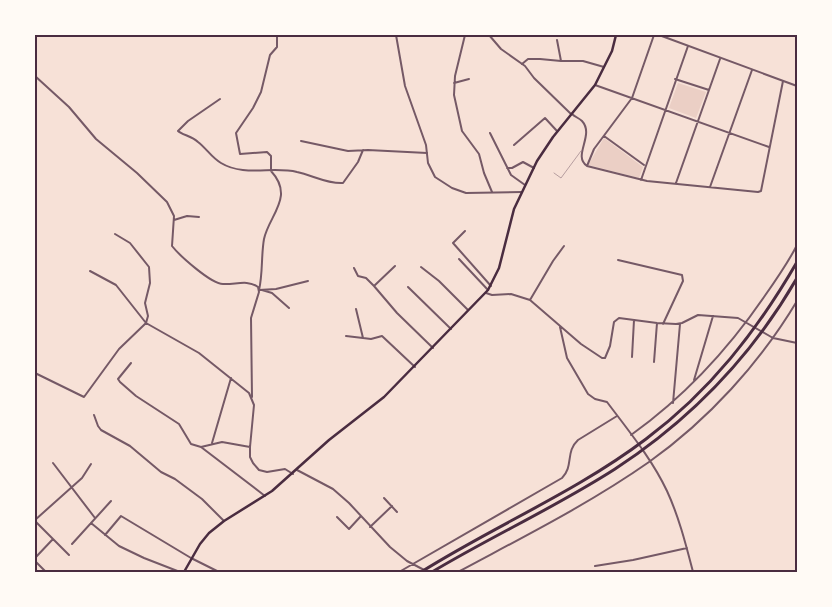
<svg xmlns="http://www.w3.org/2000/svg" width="832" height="607" viewBox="0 0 832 607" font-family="'Open Sans',sans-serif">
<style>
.green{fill:#ebcfc5}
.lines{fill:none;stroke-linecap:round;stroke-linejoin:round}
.service{stroke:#755966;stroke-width:0.5}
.minor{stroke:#755966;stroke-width:2}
.tertiary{stroke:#755966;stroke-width:2}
.secondary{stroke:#4a2c40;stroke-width:2.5}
.motorway{stroke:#4a2c40;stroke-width:3}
.neatline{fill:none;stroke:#4a2c40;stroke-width:2}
</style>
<rect width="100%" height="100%" fill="#f7e1d7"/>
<path class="green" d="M678 83 706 92 696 118 669 108Z
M604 138 643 167 639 178 588 165Z"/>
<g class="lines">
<path class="service" d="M554 173 561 178 581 151"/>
<path class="minor" d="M465 35 455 76 454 95 462 131 479 154 484 173 492 192
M557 40 561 61
M522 64 528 59H540L561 61H583L604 67
M35 76 69 107 96 139 137 173 167 202 174 216 172 246C179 255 211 284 223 284 235 285 247 279 258 287L259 292 251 318 252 397
M675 79 709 90
M454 83 469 79
M595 85 769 147
M220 99 188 121 178 131C182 135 192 136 198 142 206 148 212 158 221 163 244 177 273 166 297 172 312 175 327 184 343 183L358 162 363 150
M572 114C575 117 579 118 582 121 595 135 572 156 587 166L647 181 758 192 761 191 783 81
M490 133 511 175 525 185
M604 136 644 165
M301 141 348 151 368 150 427 153
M514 145 545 118 557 131
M587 166 594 149 632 98 654 35
M507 168H512L523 162 534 168
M271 171V156L267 152 240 154 236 133 253 108 261 92 270 55 277 47V35
M641 180 688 46
M676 183 720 59
M710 187 752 70
M174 220 187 216 199 217
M465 231 453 243 491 286
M459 259 488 290
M618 260 682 275 683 281 663 324
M395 266 374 286 397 313 433 348
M421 267 439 281 468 310
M354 268 358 276 366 278 374 286
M90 271 116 285 146 323 199 353 249 393 254 405 250 447V457L253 463 259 470 267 472 285 469 293 474
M408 287 451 329
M259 290C263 273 261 256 264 239 269 215 295 197 271 171
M259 290 276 289 308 281
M262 290 272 293 289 308
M486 293 492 295 511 294 530 300 581 344 602 358H605L610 346 614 322 619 318 657 323 676 324 682 323 698 315 738 318 773 338 797 343
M530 300 553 261 564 246
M356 309 363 338 371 339 382 336 415 367
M560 327 567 358 588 394 595 399 607 402C628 430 652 459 667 491 679 517 686 545 693 572
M346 336 363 338
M632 357 634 320
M654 362 657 323
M131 363 118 379 120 382 136 396 179 424 191 444 201 447 265 496
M35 373 84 397 119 349 146 323 148 316 145 303 150 283 149 267 130 243 115 234
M694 380 713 316
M673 403 680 324
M94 415 98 426 101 430 130 446 161 472 175 479 202 499 224 521
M631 435C684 397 727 351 764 297 776 280 788 263 797 245
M212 443 231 378
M201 447 222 442 250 447
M53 463 95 518
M297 470 333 489 349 503 390 547 407 561 428 572
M384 498 397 512
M337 517 349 529 361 516
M35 520 82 478 91 464
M35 521 69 555
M91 523 119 546 144 558 180 572
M370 527 392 506
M105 535 121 516 191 558 219 572
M72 544 111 501
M35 558 53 539
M595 566 633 560 687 548
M399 572 562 478C574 466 565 452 578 440L617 416
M458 572C523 537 589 504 649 462 708 420 760 363 797 301"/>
<path class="tertiary" d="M396 35 405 86 426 145 428 163 435 177 452 188 466 193 522 192
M489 35 501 49 525 66 534 78 571 114
M659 35 797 86
M35 561 46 572"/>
<path class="secondary" d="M184 572 200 544 209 533 224 521 272 491 329 440 384 397 488 290 499 268 514 209 537 161 553 137 595 85 612 51 616 35"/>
<path class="motorway" d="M421 572C494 526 576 492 646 439 710 391 757 331 797 262
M432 572C492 536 556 507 615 469 690 420 752 356 797 278"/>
</g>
<rect width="832" height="607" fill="none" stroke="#fffaf5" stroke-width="72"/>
<rect x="36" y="36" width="760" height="535" class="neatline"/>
</svg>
